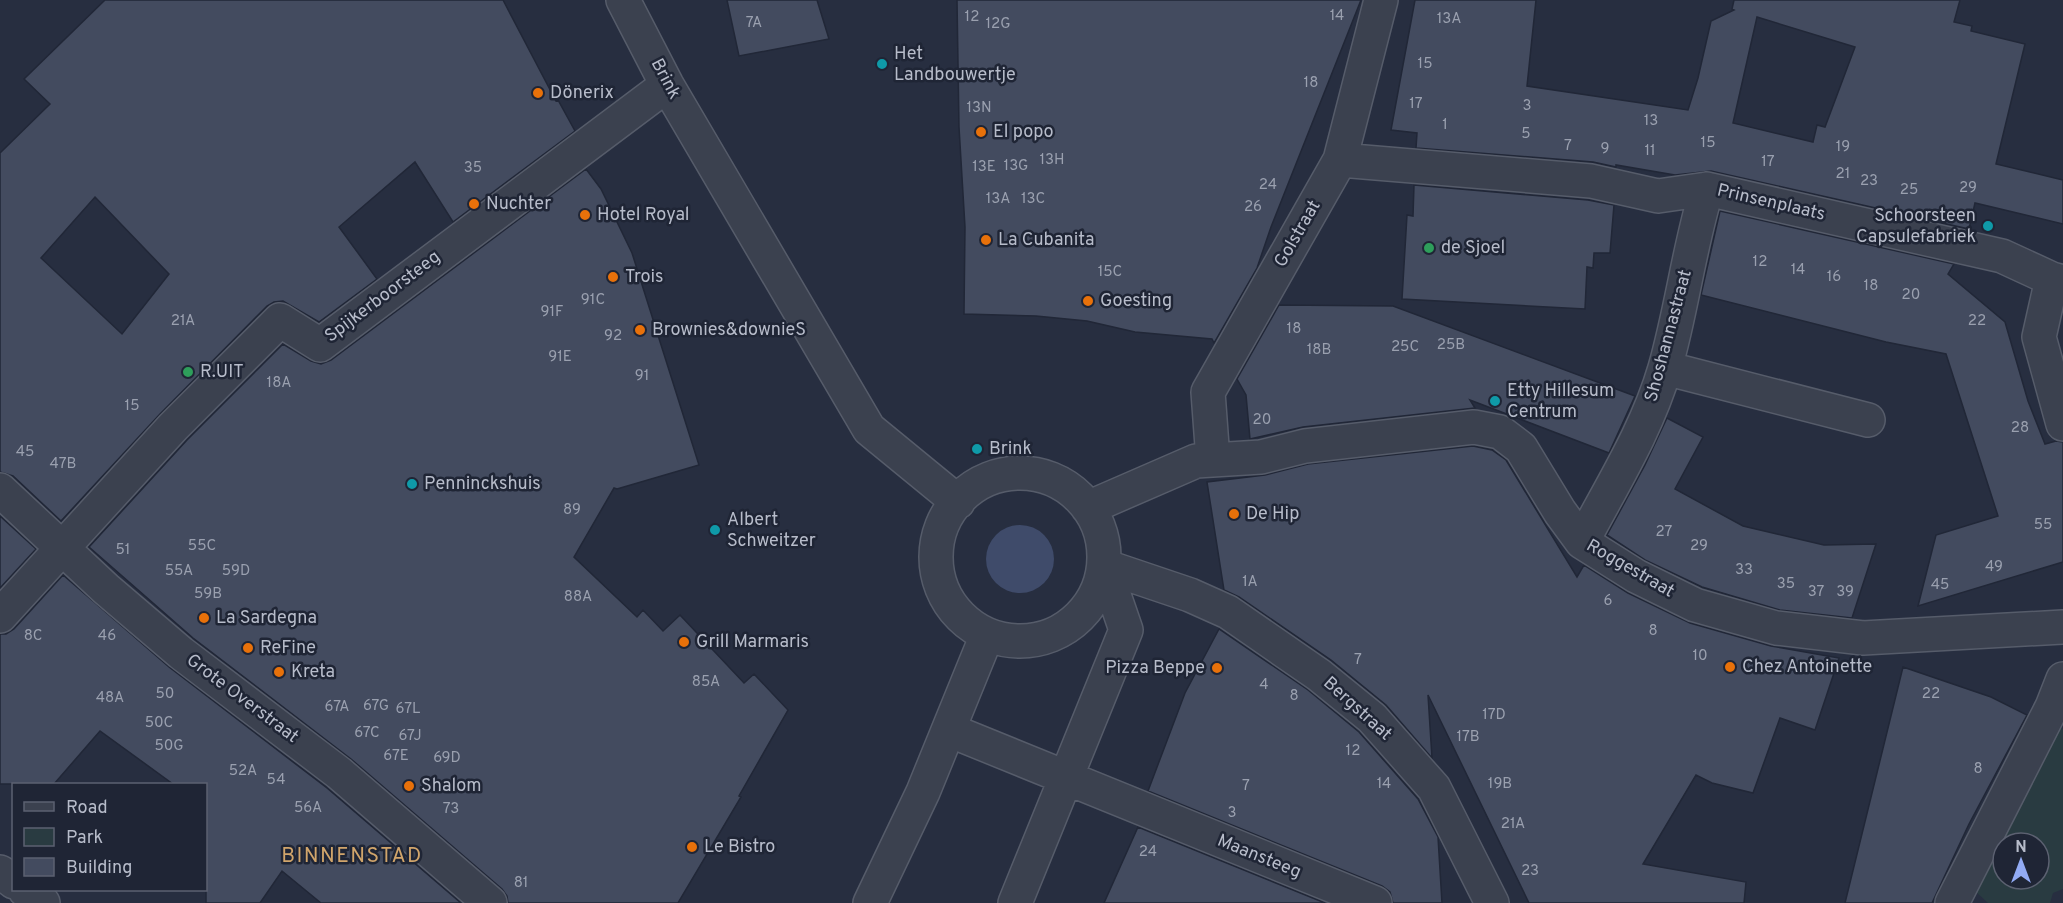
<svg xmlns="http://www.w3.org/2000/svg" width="2063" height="903" viewBox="0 0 2063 903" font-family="Overpass,sans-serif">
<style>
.green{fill:#293b41;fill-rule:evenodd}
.water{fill:#3f4b6a}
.building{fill:#434b5f;stroke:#212737;stroke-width:1.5;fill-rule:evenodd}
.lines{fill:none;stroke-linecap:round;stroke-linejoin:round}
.street-casing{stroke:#565c6a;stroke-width:36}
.street{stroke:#3b414f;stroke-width:33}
.culture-dot{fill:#0f9aa8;stroke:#1f2535;stroke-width:2}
.food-dot{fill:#e8710a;stroke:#1f2535;stroke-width:2}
.leisure-dot{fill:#2e9e5b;stroke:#1f2535;stroke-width:2}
.labels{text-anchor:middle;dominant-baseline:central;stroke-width:5;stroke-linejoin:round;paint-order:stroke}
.number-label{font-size:15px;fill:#9aa0af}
.poi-label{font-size:18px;fill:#b7bcca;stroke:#1f2535;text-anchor:start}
.street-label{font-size:18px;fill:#b7bcca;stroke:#1f2535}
.quarter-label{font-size:21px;letter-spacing:1.5px;fill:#d1a56b;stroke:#1f2535}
</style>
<rect width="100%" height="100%" fill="#272e40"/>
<path class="green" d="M2059 727 2063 729V889L2053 893 2050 903H1988L1975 891ZM2003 843H2039V879H2003Z"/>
<path class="water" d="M986 559a34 34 0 1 1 68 0a34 34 0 1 1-68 0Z"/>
<path class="building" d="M105 0H503L556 101 558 100 575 131 453 222 415 162 339 227 377 279 319 322 283 301 274 302 267 306 160 414 61 521 13 476 0 472V153L50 104 24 79ZM95 197 169 274 122 334 41 258Z
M727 0H817L829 39 739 56Z
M957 0H1361L1271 227 1257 268 1214 343 1212 339 1135 332 1087 321 1036 316 964 314 965 227 959 127Z
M1415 0H1536L1527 86 1688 110 1698 78 1711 21 1734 10 1732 9 1734 0H1960L1954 22 1972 26 1971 31 2025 44 1996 164 2063 180V224L1975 203 1969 229 1711 171 1675 175 1616 165V167L1593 162 1416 148 1417 133 1391 130ZM1757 17 1855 47 1825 127 1817 125 1813 142 1733 123Z
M586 169 601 189 632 253 699 465 617 489 614 488 574 557 637 617 643 610 663 631 680 615 744 683 754 674 788 710 739 796 741 797 678 903H508L507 896 502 889 351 759 193 638 89 547 187 440 283 344 311 361 321 364 331 360Z
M1414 185 1588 200 1614 205 1610 253H1594L1593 268 1587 267 1585 309 1402 299 1407 215 1413 216Z
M1720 211 1954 264 1948 274 2005 322 2028 401 2045 444 2056 441 2063 442V562L1918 606 1936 535 1998 516 1946 354 1886 342 1701 295Z
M1279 305 1393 306 1635 396 1609 453 1470 400 1475 408 1303 427 1250 439 1246 395 1237 379Z
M1667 418 1703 437 1675 489 1743 526 1824 545 1876 544 1852 618 1780 610 1702 587 1645 560 1607 535 1645 465Z
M1473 446 1492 450 1506 460 1577 577 1584 565 1628 593 1690 623 1771 646 1839 658 1815 730 1780 718 1753 793 1712 783 1696 775 1643 864 1746 882 1744 903H1529L1428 695 1432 758 1386 705 1331 660 1239 597 1224 590 1207 482 1265 475 1308 464Z
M0 516 36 549 0 588Z
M63 575 169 667 327 788 461 903H321L282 871 260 903H206V784H173L100 731 54 784H0V634H6L14 629Z
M1219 629 1308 690 1359 732 1418 799 1438 837 1442 903H1393L1390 892 1382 886 1148 791 1185 693Z
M1903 667 1991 697 2027 715 1969 824 1932 903H1845Z
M1138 827 1325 903H1104Z"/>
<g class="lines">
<defs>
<path id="street" d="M623 0 667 85 869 429 958 502
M1340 160 1591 181 1658 196 1707 189 2002 256 2052 279 2063 282
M2052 279 2039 337 2063 424
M1665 368 1868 420
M1213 460 1208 392 1340 160 1381 0
M936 557a84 84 0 1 1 168 0a84 84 0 1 1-168 0Z
M0 490 106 589 181 653 339 773 490 903
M1088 508 1196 461 1261 457 1305 446 1474 427 1500 432 1521 448 1560 512 1582 542 1636 576 1695 605 1776 628 1863 638 2063 627
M1582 542C1612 485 1647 430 1665 368 1682 309 1689 247 1707 189
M1104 566 1190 595 1228 612 1319 675 1372 718 1434 788 1492 903
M0 616 173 427 280 320 320 345 667 85
M949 730 1375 903
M0 872 14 882
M25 890 43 903
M870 903 923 792 987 635
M1015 903 1126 630 1104 566
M1952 903 2052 707 2063 679"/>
</defs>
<use href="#street" class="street-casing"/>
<use href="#street" class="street"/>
</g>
<g class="culture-dot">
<circle cx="882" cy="64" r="6"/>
<circle cx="1988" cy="226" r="6"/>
<circle cx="1495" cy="401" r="6"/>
<circle cx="977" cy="449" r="6"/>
<circle cx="412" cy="484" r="6"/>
<circle cx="715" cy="530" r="6"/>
</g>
<g class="food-dot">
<circle cx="538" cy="93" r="6"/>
<circle cx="981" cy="132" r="6"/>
<circle cx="474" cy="204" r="6"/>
<circle cx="585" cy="215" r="6"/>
<circle cx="986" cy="240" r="6"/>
<circle cx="613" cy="277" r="6"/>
<circle cx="1088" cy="301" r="6"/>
<circle cx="640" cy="330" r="6"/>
<circle cx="1234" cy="514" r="6"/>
<circle cx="204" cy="618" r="6"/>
<circle cx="684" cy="642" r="6"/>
<circle cx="248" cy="648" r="6"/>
<circle cx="1730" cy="667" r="6"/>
<circle cx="1217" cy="668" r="6"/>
<circle cx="279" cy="672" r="6"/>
<circle cx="409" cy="786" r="6"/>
<circle cx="692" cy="847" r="6"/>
</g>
<g class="leisure-dot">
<circle cx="1429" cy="248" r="6"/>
<circle cx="188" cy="372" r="6"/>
</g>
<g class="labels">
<g class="number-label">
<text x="1337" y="16">14</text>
<text x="972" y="17">12</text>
<text x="1449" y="19">13A</text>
<text x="754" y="23">7A</text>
<text x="998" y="24">12G</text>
<text x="1425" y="64">15</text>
<text x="1311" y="83">18</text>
<text x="1416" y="104">17</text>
<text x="1527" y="106">3</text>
<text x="979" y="108">13N</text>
<text x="1651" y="121">13</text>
<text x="1445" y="125">1</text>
<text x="1526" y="134">5</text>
<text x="1708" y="143">15</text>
<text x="1568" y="146">7</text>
<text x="1843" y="147">19</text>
<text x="1605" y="149">9</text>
<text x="1650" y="151">11</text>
<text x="1052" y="160">13H</text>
<text x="1768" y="162">17</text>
<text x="1016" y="166">13G</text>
<text x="984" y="167">13E</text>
<text x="473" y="168">35</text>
<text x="1843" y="174">21</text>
<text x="1869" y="181">23</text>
<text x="1268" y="185">24</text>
<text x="1968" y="188">29</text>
<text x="1909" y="190">25</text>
<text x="998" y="199">13A</text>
<text x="1033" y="199">13C</text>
<text x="1253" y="207">26</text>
<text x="1760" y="262">12</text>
<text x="1798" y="270">14</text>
<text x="1110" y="272">15C</text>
<text x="1834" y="277">16</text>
<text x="1871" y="286">18</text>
<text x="1911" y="295">20</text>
<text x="593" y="300">91C</text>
<text x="552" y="312">91F</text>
<text x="183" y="321">21A</text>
<text x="1977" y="321">22</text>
<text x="1294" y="329">18</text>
<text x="613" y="336">92</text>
<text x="1451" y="345">25B</text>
<text x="1405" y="347">25C</text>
<text x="1319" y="350">18B</text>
<text x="560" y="357">91E</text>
<text x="642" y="376">91</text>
<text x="279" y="383">18A</text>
<text x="132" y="406">15</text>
<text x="1262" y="420">20</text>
<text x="2020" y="428">28</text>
<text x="25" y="452">45</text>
<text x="63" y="464">47B</text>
<text x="572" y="510">89</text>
<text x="2043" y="525">55</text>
<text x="1664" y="532">27</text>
<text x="202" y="546">55C</text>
<text x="1699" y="546">29</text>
<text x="123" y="550">51</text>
<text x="1994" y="567">49</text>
<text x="1744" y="570">33</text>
<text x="179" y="571">55A</text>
<text x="236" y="571">59D</text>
<text x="1250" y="582">1A</text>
<text x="1786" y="584">35</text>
<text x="1940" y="585">45</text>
<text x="1816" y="592">37</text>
<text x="1845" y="592">39</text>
<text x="208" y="594">59B</text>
<text x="578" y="597">88A</text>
<text x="1608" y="601">6</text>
<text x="1653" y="631">8</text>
<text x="33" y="636">8C</text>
<text x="107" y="636">46</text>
<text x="1700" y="656">10</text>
<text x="1358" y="660">7</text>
<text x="706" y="682">85A</text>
<text x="1264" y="685">4</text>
<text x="165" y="694">50</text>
<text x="1931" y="694">22</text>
<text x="1294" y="696">8</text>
<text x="110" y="698">48A</text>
<text x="376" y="706">67G</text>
<text x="337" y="707">67A</text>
<text x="408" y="709">67L</text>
<text x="1494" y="715">17D</text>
<text x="159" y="723">50C</text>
<text x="367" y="733">67C</text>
<text x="410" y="736">67J</text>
<text x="1468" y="737">17B</text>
<text x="169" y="746">50G</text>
<text x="1353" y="751">12</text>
<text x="396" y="756">67E</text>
<text x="447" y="758">69D</text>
<text x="1978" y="769">8</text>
<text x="243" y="771">52A</text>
<text x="276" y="780">54</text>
<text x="1384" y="784">14</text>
<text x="1500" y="784">19B</text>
<text x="1246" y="786">7</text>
<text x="308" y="808">56A</text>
<text x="451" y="809">73</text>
<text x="1232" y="813">3</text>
<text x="1513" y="824">21A</text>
<text x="1148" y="852">24</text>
<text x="1530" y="871">23</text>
<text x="521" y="883">81</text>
</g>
<g class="poi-label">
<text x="894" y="54">Het<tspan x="894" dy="21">Landbouwertje</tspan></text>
<text x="550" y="93">Dönerix</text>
<text x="993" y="132">El popo</text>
<text x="486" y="204">Nuchter</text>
<text x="597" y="215">Hotel Royal</text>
<text x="1976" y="216" text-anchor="end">Schoorsteen<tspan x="1976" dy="21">Capsulefabriek</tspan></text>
<text x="998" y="240">La Cubanita</text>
<text x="1441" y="248">de Sjoel</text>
<text x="625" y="277">Trois</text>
<text x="1100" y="301">Goesting</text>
<text x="652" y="330">Brownies&amp;downieS</text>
<text x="200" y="372">R.UIT</text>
<text x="1507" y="391">Etty Hillesum<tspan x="1507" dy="21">Centrum</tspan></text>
<text x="989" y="449">Brink</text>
<text x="424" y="484">Penninckshuis</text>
<text x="1246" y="514">De Hip</text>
<text x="727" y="520">Albert<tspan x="727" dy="21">Schweitzer</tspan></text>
<text x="216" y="618">La Sardegna</text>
<text x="696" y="642">Grill Marmaris</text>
<text x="260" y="648">ReFine</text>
<text x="1742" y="667">Chez Antoinette</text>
<text x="1205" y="668" text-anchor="end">Pizza Beppe</text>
<text x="291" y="672">Kreta</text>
<text x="421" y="786">Shalom</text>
<text x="704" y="847">Le Bistro</text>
</g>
<g class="street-label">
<text transform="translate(665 79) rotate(62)">Brink</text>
<text transform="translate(1771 203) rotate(13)">Prinsenplaats</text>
<text transform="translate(1298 234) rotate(-60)">Golstraat</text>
<text transform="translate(383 297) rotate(-37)">Spijkerboorsteeg</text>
<text transform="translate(1669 336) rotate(-75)">Shoshannastraat</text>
<text transform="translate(1630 569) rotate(30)">Roggestraat</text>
<text transform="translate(242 699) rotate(37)">Grote Overstraat</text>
<text transform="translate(1357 709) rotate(42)">Bergstraat</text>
<text transform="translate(1259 857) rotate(22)">Maansteeg</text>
</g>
<g class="quarter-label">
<text x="352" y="856">BINNENSTAD</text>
</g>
</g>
<rect x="12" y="783" width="195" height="108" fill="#1f2535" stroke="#5c6171" stroke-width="1.5"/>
<rect x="24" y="802" width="30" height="9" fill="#3b414f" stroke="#5c6171" stroke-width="1.5"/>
<text x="66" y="813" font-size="18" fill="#b7bcca">Road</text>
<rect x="24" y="828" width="30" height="18" fill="#293b41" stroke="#5c6171" stroke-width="1.5"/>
<text x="66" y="843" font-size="18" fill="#b7bcca">Park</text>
<rect x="24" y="858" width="30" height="18" fill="#434b5f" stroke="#5c6171" stroke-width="1.5"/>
<text x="66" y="873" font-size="18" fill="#b7bcca">Building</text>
<g transform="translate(2021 861)"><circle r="28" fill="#1f2535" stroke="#5c6171" stroke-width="1.5"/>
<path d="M0-4.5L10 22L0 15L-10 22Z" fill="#92abf4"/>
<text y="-9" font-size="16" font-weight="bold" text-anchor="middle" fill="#b7bcca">N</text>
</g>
</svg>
